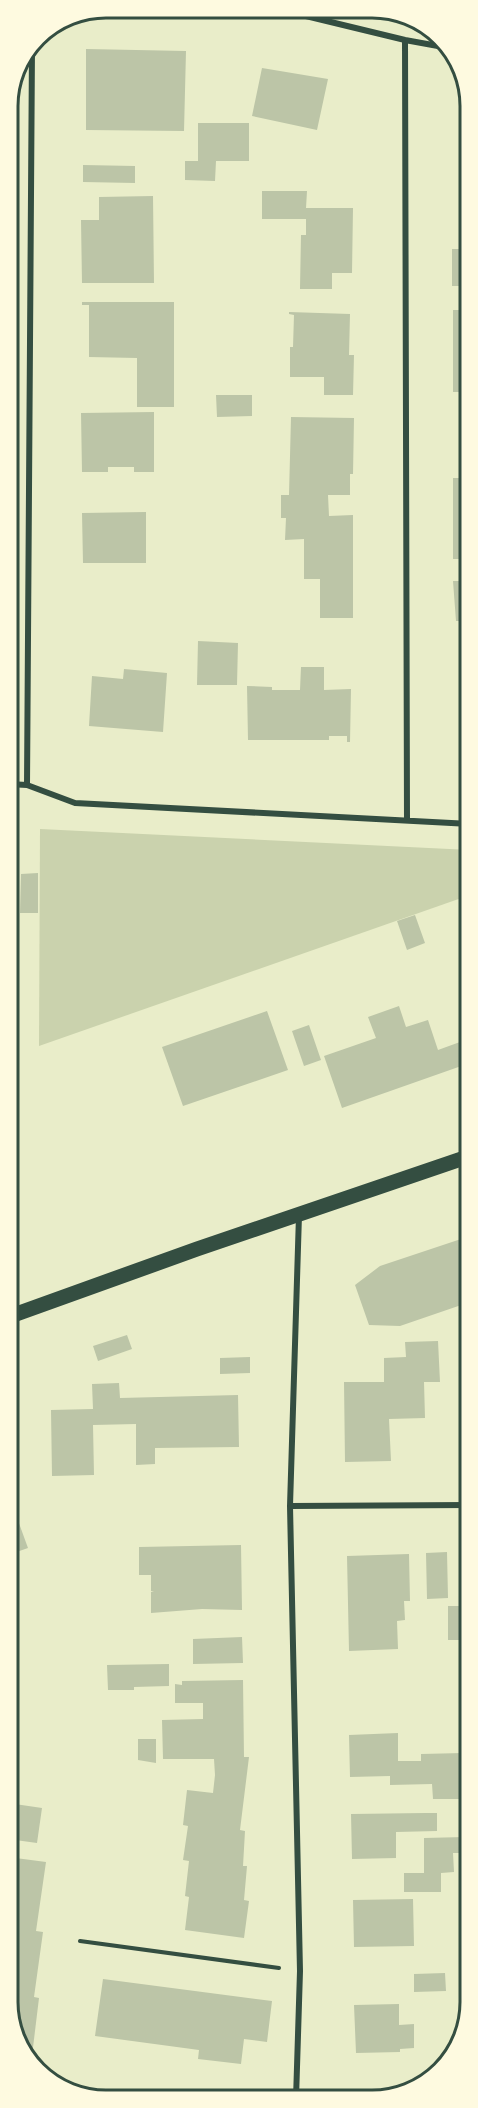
<svg xmlns="http://www.w3.org/2000/svg" width="478" height="2108" viewBox="0 0 478 2108" font-family="Merriweather,serif">
<style>
.green{fill:#cad2ad}
.building{fill:#bcc5a7}
.lines{fill:none;stroke-linecap:round;stroke-linejoin:round}
.path{stroke:#344e41;stroke-width:4}
.minor{stroke:#344e41;stroke-width:6}
.primary{stroke:#344e41;stroke-width:15}
.rim{fill:none;stroke:#344e41;stroke-width:3}
</style>
<rect width="100%" height="100%" fill="#e9edc9"/>
<path class="green" d="M40 829 470 850V895L39 1046Z"/>
<path class="building" d="M86 49 186 51 184 131 86 130Z
M262 68 328 79 317 130 252 116Z
M198 123H249V161H216L215 181 185 180V161H198Z
M83 165 135 166V183L83 182Z
M262 191H307L306 208H353L352 273H332V289H300L301 235H306V219H262Z
M153 196 154 283H82L81 220H99V197Z
M452 249H470V286H452Z
M82 302H174V407H137V358L89 357V305H82Z
M453 310H470V392H453Z
M289 312 350 314 349 355H354L353 395H324V377H290V347H293L294 315 289 314Z
M216 395H252V416L217 417Z
M154 412V472H134V467H108V472H82L81 413Z
M461 416H470V453H461Z
M291 417 354 418 353 474H350V495H328L329 516 353 515V618H320V579H304V539L285 540 286 518H281V495H289Z
M453 478H470V559H453Z
M146 512V563H83L82 513Z
M453 581H470V621H456Z
M198 641 238 643 237 685H197Z
M301 667H324V690L351 689 350 742H347V736H329V740H248L247 686 272 687V690H300Z
M124 669 167 673 163 732 89 726 92 676 123 679Z
M38 873V913H20L21 874Z
M415 915 425 943 407 950 397 921Z
M399 1006 406 1027 428 1020 438 1050 460 1042 467 1064 342 1108 324 1056 376 1038 368 1017Z
M267 1011 288 1070 183 1106 162 1047Z
M309 1025 321 1060 304 1066 292 1031Z
M8 1161 13 1175 8 1177Z
M464 1238 470 1254V1302L400 1326 369 1325 355 1285 380 1266Z
M127 1335 132 1349 98 1361 93 1346Z
M438 1341 440 1382H424L425 1418 389 1419 391 1461 345 1462 344 1382H384V1358L406 1357 405 1342Z
M250 1357V1373L220 1374V1358Z
M119 1383 120 1398 238 1395 239 1447 155 1448V1464L136 1465V1424L93 1425 94 1475 52 1476 51 1410 93 1409 92 1384Z
M8 1493 28 1548 8 1555Z
M241 1545 242 1610 202 1609 151 1613V1592L154 1591H151V1575H139V1547Z
M447 1552 448 1598 427 1599 426 1553Z
M409 1554 410 1601H404L405 1620 397 1621 398 1649 349 1651 347 1556Z
M448 1606H465V1640H448Z
M242 1637 243 1663 193 1664V1639Z
M169 1664V1686L134 1687V1690H108L107 1665Z
M243 1680 244 1757H249L240 1830 245 1831 243 1866H247L244 1900 249 1901 244 1938 185 1930 189 1897 185 1896 189 1861 183 1860 188 1826 183 1825 187 1790 213 1793 215 1775 214 1759H163L162 1720 203 1719V1703H175V1684L182 1685V1681Z
M398 1733V1761H421V1754L463 1753 464 1799H433L432 1784 390 1785V1776L350 1777 349 1735Z
M138 1739H156V1763L138 1760Z
M8 1803 42 1808 37 1843 8 1839Z
M425 1813H437V1831L396 1832V1858L352 1859 351 1814Z
M465 1837 466 1853H453L454 1872 441 1873V1892H404V1873H424V1838Z
M8 1857 46 1862 36 1931 43 1932 34 1997 39 1998 31 2064 8 2015Z
M413 1899 414 1946 354 1947 353 1900Z
M445 1973 446 1991 414 1992V1974Z
M103 1979 272 2001 267 2042 244 2039 241 2064 198 2059 199 2050 95 2036Z
M399 2004V2025L414 2024V2048L400 2049V2052L356 2053 354 2005Z"/>
<g class="lines">
<path class="path" d="M80 1941 279 1968"/>
<path class="minor" d="M277 9 405 40 449 48
M405 40 407 820
M8 784 27 785 75 803 470 824
M27 785 32 47
M290 1506 470 1505
M296 2099 300 1971 290 1506 299 1215"/>
<path class="primary" d="M8 1317 197 1249 470 1156"/>
</g>
<path d="M0 0H478V2108H0ZM106 18H372A88 88 0 0 1 460 106V2002A88 88 0 0 1 372 2090H106A88 88 0 0 1 18 2002V106A88 88 0 0 1 106 18Z" fill="#fefae0" fill-rule="evenodd"/>
<path class="rim" d="M106 18H372A88 88 0 0 1 460 106V2002A88 88 0 0 1 372 2090H106A88 88 0 0 1 18 2002V106A88 88 0 0 1 106 18Z"/>
</svg>
